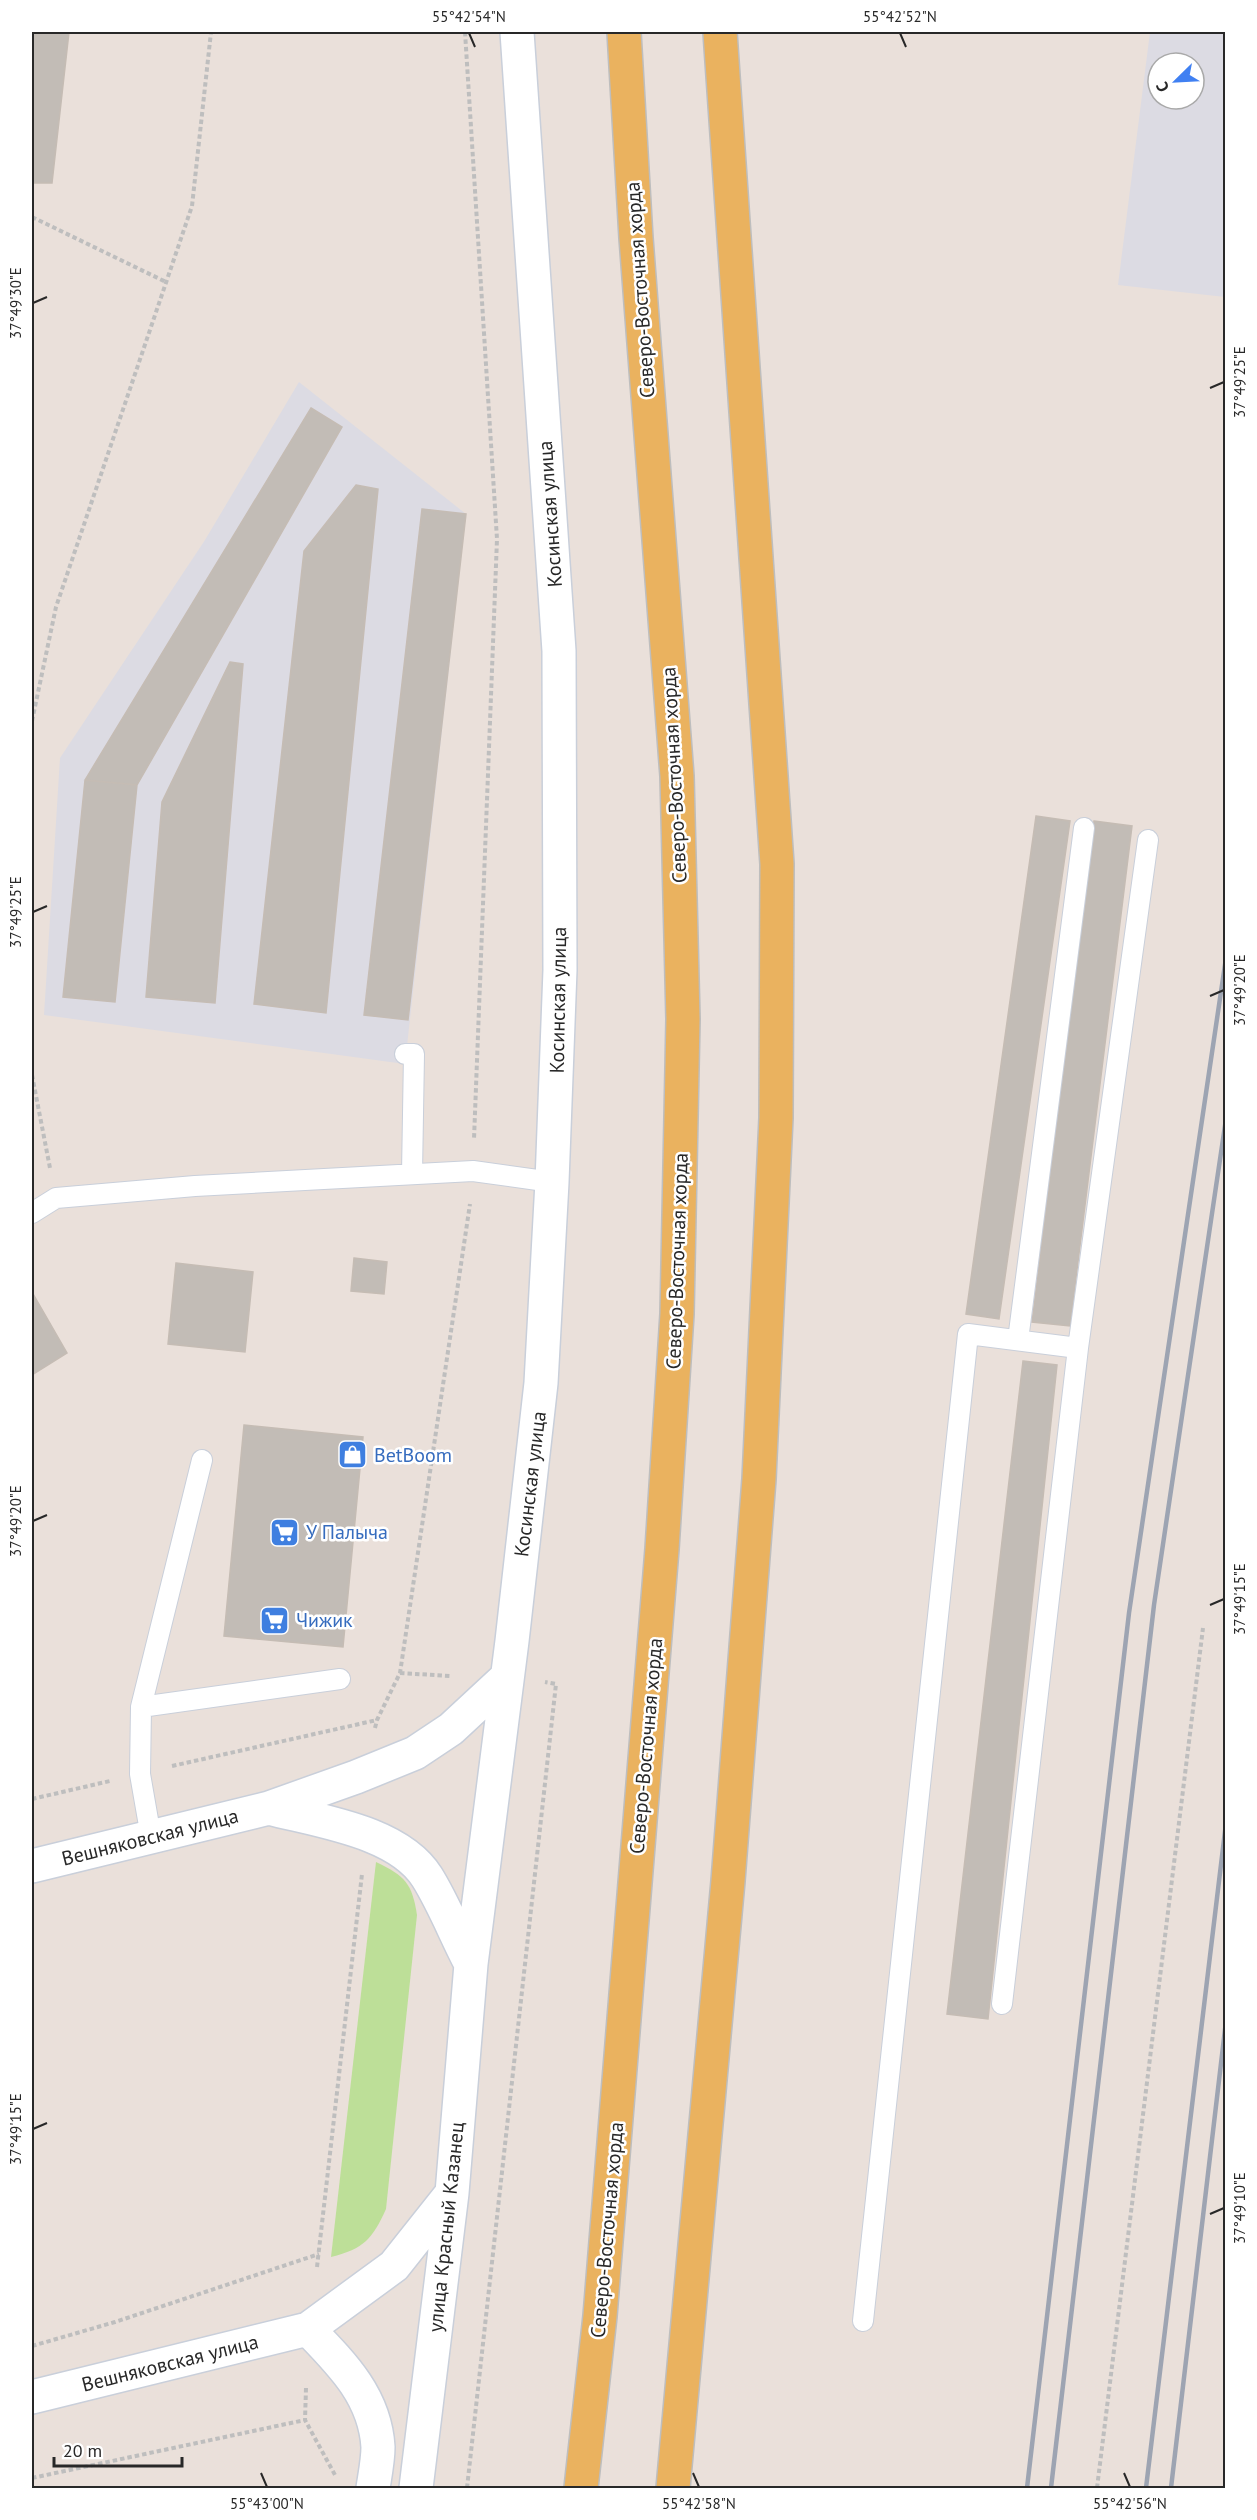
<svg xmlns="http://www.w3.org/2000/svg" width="1257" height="2520" viewBox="0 0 1257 2520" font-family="'PT Sans',sans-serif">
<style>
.industrial{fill:#dcdbe3;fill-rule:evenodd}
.green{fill:#bddf98}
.building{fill:#c2bcb6;stroke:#c5bcb4;stroke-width:1.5}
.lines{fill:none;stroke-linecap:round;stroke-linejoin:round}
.lane-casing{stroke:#c9cfda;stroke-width:22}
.street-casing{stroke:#c9cfda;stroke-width:36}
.primary-casing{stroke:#bebebe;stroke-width:36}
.path{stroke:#bebebe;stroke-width:4;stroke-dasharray:4.5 3;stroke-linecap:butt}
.lane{stroke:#fff;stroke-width:20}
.street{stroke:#fff;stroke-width:33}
.primary{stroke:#eab25f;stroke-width:33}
.rail{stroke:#9da4b2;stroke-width:4.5}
.ticks{fill:none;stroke:#282828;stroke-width:2}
.labels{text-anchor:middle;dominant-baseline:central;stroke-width:5;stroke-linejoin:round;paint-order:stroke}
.street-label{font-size:20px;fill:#282828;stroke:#fff}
.shop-label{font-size:20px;fill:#366cbe;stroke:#fff;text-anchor:start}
.neatline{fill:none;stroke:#282828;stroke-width:2}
.ticks-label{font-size:15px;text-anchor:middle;fill:#282828}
</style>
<rect width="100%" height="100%" fill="#eae0da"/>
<path class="industrial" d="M1150 32H1225V297L1118 285ZM1158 63H1194V99H1158Z
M299 382 466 514 405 1064 44 1015 60 758 205 540Z"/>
<path class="green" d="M376 1862C405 1876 412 1883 417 1915L386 2209C373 2238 364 2249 331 2257Z"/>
<path class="building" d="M32 32H69L52 183H32Z
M311 408 342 427 137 785 85 780Z
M356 485 378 489 326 1013 254 1004 304 551Z
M422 509 466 514 408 1020 364 1015Z
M230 662 243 664 215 1003 146 997 162 802Z
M85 780 137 785 115 1002 63 997Z
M1036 816 1070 821 999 1319 966 1314Z
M1094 821 1132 826 1070 1326 1032 1322Z
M354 1258 387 1262 384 1294 351 1291Z
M176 1263 253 1272 245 1352 168 1344Z
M32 1292 67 1353 32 1375Z
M1023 1361 1057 1365 988 2019 947 2014Z
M244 1425 363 1437 343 1647 224 1636Z"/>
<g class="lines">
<defs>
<path id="lane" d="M405 1054H414L412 1174
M32 1213 56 1198 195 1186 473 1171 552 1182
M1018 1340 1084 828
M1078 1348 1148 840
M141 1707 340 1679
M151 1837 140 1774 141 1707 202 1460
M863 2321 968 1334 1078 1348 1002 2004"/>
<path id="street" d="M269 1808C318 1821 398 1831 427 1877 444 1904 456 1936 471 1964
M32 1866 269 1808 356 1777 415 1753 451 1729 506 1678
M308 2329C341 2363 375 2396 378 2447 378 2460 375 2475 373 2488
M32 2397 308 2329 394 2266 452 2193
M416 2488 452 2193 471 1964 512 1641 541 1383 552 1182 560 970 559 651 517 32"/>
<path id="primary" d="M581 2488 600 2316 662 1549 677 1314 683 1019 677 776 636 238 624 32
M673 2488 728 1881 759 1479 776 1118 777 864 720 32"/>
</defs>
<use href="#lane" class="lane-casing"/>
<use href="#street" class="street-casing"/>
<use href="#primary" class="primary-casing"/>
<path class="path" d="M465 32 497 539 474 1139
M32 217 166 282
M32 721 56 607 192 206 211 32
M32 1075 50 1168
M400 1673 451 1676
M375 1728 377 1720 400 1673 470 1204
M172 1766 377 1720
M32 1799 110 1781
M317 2267 362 1874
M32 2346 115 2322 319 2254
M306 2388 305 2420 335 2475
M32 2478 305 2420
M467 2488 556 1684 545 1682
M770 2488H775
M1097 2488 1203 1628"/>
<use href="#lane" class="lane"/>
<use href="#street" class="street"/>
<use href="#primary" class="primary"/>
<path class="rail" d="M1027 2488 1129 1613 1226 958
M1051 2488 1154 1605 1226 1119
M1146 2488 1226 1823
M1171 2488 1226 2021"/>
</g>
<path class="ticks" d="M469 33 475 47M900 33 906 47M33 303 47 297M1210 388 1224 382M33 912 47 906M1210 996 1224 990M33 1521 47 1515M1210 1605 1224 1599M33 2129 47 2123M1210 2214 1224 2208M261 2473 267 2487M693 2473 699 2487M1124 2473 1130 2487"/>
<defs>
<symbol id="shop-square" viewBox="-11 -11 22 22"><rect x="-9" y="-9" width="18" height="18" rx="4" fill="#3f7fe0" stroke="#fff"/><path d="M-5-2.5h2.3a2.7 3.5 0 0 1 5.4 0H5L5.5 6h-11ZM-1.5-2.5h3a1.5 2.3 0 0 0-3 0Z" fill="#fff"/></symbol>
<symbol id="supermarket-square" viewBox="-11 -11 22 22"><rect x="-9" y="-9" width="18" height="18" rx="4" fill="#3f7fe0" stroke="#fff"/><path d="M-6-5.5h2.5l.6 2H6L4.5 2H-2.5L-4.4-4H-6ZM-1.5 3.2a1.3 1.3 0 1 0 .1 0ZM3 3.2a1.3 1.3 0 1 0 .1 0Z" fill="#fff"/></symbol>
</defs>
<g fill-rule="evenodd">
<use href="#shop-square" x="336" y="1438" width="33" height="33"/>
<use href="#supermarket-square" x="268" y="1516" width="33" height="33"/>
<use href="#supermarket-square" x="258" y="1604" width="33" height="33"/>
</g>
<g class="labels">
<g class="street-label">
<text transform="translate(640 290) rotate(-94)">Северо-Восточная хорда</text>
<text transform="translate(550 514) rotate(-94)">Косинская улица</text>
<text transform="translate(674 775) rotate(-93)">Северо-Восточная хорда</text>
<text transform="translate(558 1000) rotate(-89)">Косинская улица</text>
<text transform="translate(677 1261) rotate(-88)">Северо-Восточная хорда</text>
<text transform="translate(530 1484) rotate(-83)">Косинская улица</text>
<text transform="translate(646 1746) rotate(-85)">Северо-Восточная хорда</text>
<text transform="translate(150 1837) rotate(-14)">Вешняковская улица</text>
<text transform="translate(446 2227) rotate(-84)">улица Красный Казанец</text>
<text transform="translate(607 2230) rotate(-85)">Северо-Восточная хорда</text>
<text transform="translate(170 2363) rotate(-14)">Вешняковская улица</text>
</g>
<g class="shop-label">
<text x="374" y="1455">BetBoom</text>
<text x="306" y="1532">У Палыча</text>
<text x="296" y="1620">Чижик</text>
</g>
</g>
<rect width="1257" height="2520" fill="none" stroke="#ffffff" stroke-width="66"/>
<g transform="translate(1176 81) rotate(246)"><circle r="28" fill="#ffffff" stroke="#a9a9a9" stroke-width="1.5"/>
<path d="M0-4.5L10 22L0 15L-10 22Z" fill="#4080f2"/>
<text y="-9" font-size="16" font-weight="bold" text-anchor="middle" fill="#282828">С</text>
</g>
<path d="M54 2457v9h128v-9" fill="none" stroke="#282828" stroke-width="3"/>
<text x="63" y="2457" font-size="18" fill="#282828" stroke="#ffffff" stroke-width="4.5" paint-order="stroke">20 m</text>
<rect x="33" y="33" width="1191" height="2454" class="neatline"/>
<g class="ticks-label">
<text x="469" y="22">55°42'54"N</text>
<text x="900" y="22">55°42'52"N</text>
<text transform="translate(16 303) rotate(-90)" y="5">37°49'30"E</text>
<text transform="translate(1240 382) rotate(-90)" y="5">37°49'25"E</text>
<text transform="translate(16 912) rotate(-90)" y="5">37°49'25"E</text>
<text transform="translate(1240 990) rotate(-90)" y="5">37°49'20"E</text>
<text transform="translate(16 1521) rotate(-90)" y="5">37°49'20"E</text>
<text transform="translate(1240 1599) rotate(-90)" y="5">37°49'15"E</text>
<text transform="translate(16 2129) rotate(-90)" y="5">37°49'15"E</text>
<text transform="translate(1240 2208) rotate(-90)" y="5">37°49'10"E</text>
<text x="267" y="2509">55°43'00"N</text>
<text x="699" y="2509">55°42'58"N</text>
<text x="1130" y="2509">55°42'56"N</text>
</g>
</svg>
